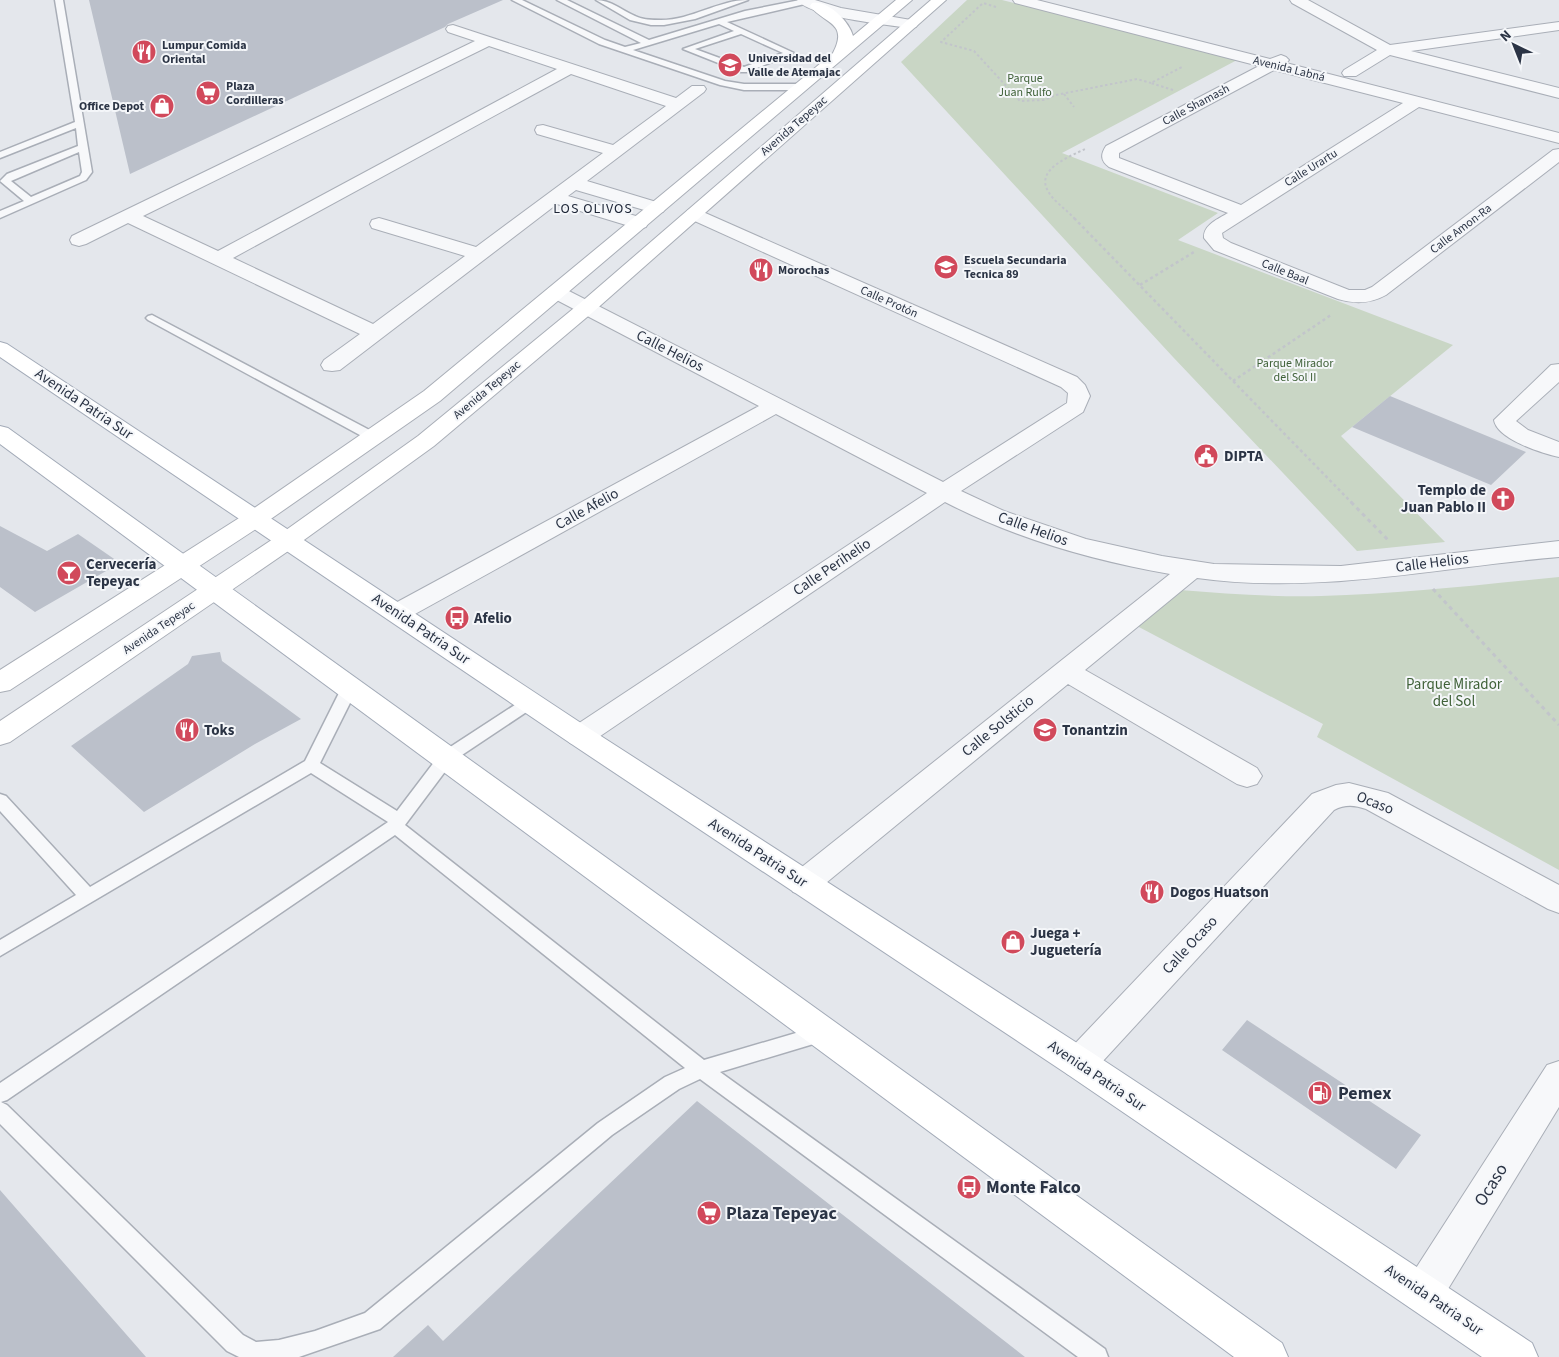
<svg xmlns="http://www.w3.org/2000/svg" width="1559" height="1357" viewBox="0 0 1559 1357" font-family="'Source Sans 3',sans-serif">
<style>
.green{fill:#c9d6c5}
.building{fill:#bbc0ca}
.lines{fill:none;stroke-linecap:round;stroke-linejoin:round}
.lane-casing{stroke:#a9aeb7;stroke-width:3}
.street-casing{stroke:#a9aeb7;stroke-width:2}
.secondary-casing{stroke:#a9aeb7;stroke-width:2}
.primary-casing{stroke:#a3abb8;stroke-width:2}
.path-far2{stroke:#c2c5cb;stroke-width:2;stroke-dasharray:2.5 2.5;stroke-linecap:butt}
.path-far1{stroke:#c2c5cb;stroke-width:2.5;stroke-dasharray:3 3;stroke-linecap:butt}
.path{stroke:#c2c5cb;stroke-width:3;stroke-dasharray:4 4;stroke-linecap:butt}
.lane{fill:#f7f8fa;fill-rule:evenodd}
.street{fill:#f7f8fa;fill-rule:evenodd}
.secondary{fill:#fff;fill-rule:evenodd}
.primary{fill:#fff;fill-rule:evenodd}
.labels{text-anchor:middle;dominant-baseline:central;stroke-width:4;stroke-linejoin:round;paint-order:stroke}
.far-poi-label{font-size:12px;font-weight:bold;fill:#2b3445;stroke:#f4f6f9;text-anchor:start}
.far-street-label{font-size:12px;fill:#2b3445;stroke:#f4f6f9}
.far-park-label{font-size:12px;fill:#3f6138;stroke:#f4f6f9}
.far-neighbourhood-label{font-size:14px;letter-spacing:1px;fill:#1d2536;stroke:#f4f6f9}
.street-label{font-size:15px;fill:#2b3445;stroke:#f4f6f9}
.poi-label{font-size:15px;font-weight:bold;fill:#2b3445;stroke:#f4f6f9;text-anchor:start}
.park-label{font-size:15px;fill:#3f6138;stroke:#f4f6f9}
.near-poi-label{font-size:18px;font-weight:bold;fill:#2b3445;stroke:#f4f6f9;text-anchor:start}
.near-street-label{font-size:18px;fill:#2b3445;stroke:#f4f6f9}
</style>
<rect width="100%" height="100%" fill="#e4e7ec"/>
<path class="green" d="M967 0H1002L1237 60 1062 153 1218 213 1178 240 1453 345 1341 436 1445 542 1357 551 1173 357 901 62Z
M1559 577V870L1317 737 1323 724 1137 626 1180 590C1227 594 1274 597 1321 596 1400 594 1480 585 1559 577Z"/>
<path class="building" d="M89 0H503L448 24 445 27 130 174Z
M1390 396 1526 452 1491 485 1352 427Z
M0 526 47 551 78 534 120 563 35 612 0 587Z
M220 652 222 661 301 719 255 744 144 812 71 746 188 664 192 656Z
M1247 1020 1421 1135 1396 1169 1222 1050Z
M697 1101 1025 1357H393L428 1325 443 1341Z
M0 1190 146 1357H0Z"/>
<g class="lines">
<defs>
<path id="lane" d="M55 0H63L92 172 86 180 0 218V211L24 201 0 181 7 174 78 146 76 128 0 158V152L75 122ZM79 152 82 172 80 176 31 197 11 181Z
M512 0H522L605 40 625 47 641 43 557 0H567L649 40 745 11 800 0H809V3L727 22 794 53 747 72H741L683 49 734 31 719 24 633 50 725 81 744 84H802L806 87 802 90H744L720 85 599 44ZM741 34 783 53 744 67 695 49Z
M596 0C611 0 621 10 635 16 643 20 652 20 661 20 692 20 718 0 748 0L695 19 664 25H651L630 20Z
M152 315 377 434 379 437 373 441 369 440 148 320 146 318 148 316Z
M350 682 355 683 358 687 320 763 397 811 441 753 524 699 529 698 534 699 537 703 534 707 453 761 405 825 704 1060 823 1025 830 1027 832 1033 830 1039 720 1072 1105 1349 1108 1357H1078L700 1079 679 1089 612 1135 380 1329 299 1357H239L227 1351 0 1124V1083L388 822 311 773 0 956V940L76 895 0 811V794L6 796 90 887 305 761 342 687 345 683ZM395 835 685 1068 665 1077 598 1123 365 1313 315 1331 279 1340 256 1342 243 1335 7 1105 1 1102 7 1100Z"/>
<path id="street" d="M797 0H815L841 8 911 20 916 21 918 24 916 27 911 28C888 25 810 17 797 0Z
M1013 0H1037L1270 59 1281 55 1286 57 1289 60 1286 63 1559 133V143L1419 107 1222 233 1223 238 1231 243 1349 290H1365L1372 287 1553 150 1559 149V162L1386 295C1370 304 1355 304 1338 299L1214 250 1204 238C1203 225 1218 219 1228 213L1109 167C1101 161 1100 155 1106 146L1259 66 1015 3ZM1274 70 1403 103 1241 205 1119 158V153Z
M1290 0H1308L1390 45 1559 22V30L1411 51 1559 88V98L1390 55 1356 76H1344L1342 73 1344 70 1377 50 1292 3Z
M453 25 676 98 692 86H704L706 89 704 92 587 181 663 204 666 208 663 212 657 213 651 212 576 190 568 196 646 219 648 223 646 227 639 229 557 204 340 370 332 371 324 370 321 365 324 360 360 334 128 223 86 244 79 246 72 244 70 240 72 236 475 41 448 32 446 29 448 26ZM489 46 557 69 218 251 143 216ZM571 74 666 106 613 145 543 125 537 126 535 130 537 134 603 153 476 247 386 220 379 218 372 220 370 224 372 228 465 256 373 324 233 258Z
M694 208 1077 377 1085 385 1090 396 1083 412 961 491 1004 511 1086 539 1162 556 1214 564 1341 566 1559 541V557C1439 567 1319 595 1197 578L1085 670 1257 768 1262 776 1257 784 1247 787 1237 784 1068 684 815 892 804 895 793 892 788 883 793 874 1170 574C1094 561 1014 538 945 502L590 743 580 746 570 743 566 736 570 729 927 493 776 414 406 619 397 622 388 619 384 613 388 607 759 406 549 296 546 292 549 288 556 286 563 288 943 482 1067 403 1068 393 1061 387 688 218 685 214 688 210Z
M1559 364V382L1516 421 1528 430 1559 442V457C1541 453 1497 439 1494 420L1551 365Z
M1349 783 1388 793 1559 885V913L1548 909 1366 809C1355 805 1345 804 1334 810L1091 1074 1079 1078 1067 1074 1061 1063 1067 1052 1312 794 1336 785Z
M1559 1061V1107L1437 1307 1423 1312 1409 1307 1403 1293 1409 1279 1547 1065Z"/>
<path id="secondary" d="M896 0H912L440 401 265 523 10 690 0 692V670L247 513 424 391 833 53C849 22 824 24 810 6L812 3C828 0 849 21 853 36Z
M931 0H946L593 312 434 446 297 545 10 742 0 745V721L279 535 418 436 579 304Z"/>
<path id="primary" d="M0 342 7 344 590 729 1091 1052 1532 1343 1538 1357H1482L1067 1074 570 743 0 357Z
M0 426 8 428 1282 1343 1288 1357H1234L0 444Z"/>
</defs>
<use href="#lane" class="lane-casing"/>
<use href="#street" class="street-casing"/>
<use href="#secondary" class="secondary-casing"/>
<use href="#primary" class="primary-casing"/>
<path class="path-far2" d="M996 7 983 3 941 42 974 51 1020 101 1043 100 1056 95 1137 79 1151 83
M1173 90 1151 83 1182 67
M1064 94 1074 107
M1075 219C1067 210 1053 201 1048 191 1035 169 1071 156 1085 149"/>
<path class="path-far1" d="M1074 218 1352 503
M1140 285 1194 252
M1233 381 1331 315"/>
<path class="path" d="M1351 502 1390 542
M1433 589 1559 725"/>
<use href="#lane" class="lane"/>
<use href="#street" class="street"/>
<use href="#secondary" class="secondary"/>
<use href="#primary" class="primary"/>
</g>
<defs>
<symbol id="restaurant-disc" viewBox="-11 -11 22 22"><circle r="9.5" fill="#d1495b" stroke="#f4f6f9"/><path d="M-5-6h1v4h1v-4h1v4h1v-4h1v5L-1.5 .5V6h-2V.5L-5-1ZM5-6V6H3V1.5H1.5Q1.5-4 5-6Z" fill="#fff"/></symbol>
<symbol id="university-disc" viewBox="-11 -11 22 22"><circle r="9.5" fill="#d1495b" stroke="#f4f6f9"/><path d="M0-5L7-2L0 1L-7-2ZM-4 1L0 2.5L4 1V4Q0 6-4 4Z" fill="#fff"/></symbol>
<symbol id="supermarket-disc" viewBox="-11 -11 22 22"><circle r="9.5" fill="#d1495b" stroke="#f4f6f9"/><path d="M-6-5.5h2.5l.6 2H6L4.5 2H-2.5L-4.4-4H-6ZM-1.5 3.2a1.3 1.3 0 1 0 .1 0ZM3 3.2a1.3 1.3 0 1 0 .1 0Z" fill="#fff"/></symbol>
<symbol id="shop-disc" viewBox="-11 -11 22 22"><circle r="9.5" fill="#d1495b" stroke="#f4f6f9"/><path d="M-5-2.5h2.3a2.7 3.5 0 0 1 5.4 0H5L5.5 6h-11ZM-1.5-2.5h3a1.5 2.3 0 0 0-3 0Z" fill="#fff"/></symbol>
<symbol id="school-disc" viewBox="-11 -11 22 22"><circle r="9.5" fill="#d1495b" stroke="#f4f6f9"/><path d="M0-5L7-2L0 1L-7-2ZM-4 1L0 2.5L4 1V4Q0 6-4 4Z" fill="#fff"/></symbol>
<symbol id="civic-disc" viewBox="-11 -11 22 22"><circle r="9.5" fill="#d1495b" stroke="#f4f6f9"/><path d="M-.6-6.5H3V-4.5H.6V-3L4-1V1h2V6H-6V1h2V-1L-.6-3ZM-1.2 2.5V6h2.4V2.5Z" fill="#fff"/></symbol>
<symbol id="church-disc" viewBox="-11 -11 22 22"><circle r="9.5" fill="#d1495b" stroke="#f4f6f9"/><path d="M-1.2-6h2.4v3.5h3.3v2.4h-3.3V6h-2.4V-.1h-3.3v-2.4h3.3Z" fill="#fff"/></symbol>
<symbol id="bar-disc" viewBox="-11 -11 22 22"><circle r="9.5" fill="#d1495b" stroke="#f4f6f9"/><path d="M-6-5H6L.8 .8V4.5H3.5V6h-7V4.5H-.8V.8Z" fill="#fff"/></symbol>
<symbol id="bus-disc" viewBox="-11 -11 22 22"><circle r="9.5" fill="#d1495b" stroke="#f4f6f9"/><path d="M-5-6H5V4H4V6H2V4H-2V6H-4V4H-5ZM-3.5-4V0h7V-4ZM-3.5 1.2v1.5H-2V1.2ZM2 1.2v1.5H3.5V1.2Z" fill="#fff"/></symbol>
<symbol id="fuel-disc" viewBox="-11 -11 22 22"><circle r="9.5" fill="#d1495b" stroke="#f4f6f9"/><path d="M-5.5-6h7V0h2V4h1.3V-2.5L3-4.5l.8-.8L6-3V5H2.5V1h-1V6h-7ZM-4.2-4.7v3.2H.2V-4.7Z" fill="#fff"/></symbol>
</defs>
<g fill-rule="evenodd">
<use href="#restaurant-disc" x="130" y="38" width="28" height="28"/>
<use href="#university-disc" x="716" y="51" width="28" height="28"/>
<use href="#supermarket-disc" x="194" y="79" width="28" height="28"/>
<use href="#shop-disc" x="148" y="92" width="28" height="28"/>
<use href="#school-disc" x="932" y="253" width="28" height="28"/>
<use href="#restaurant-disc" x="747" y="256" width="28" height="28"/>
<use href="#civic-disc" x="1192" y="442" width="28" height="28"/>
<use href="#church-disc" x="1489" y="485" width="28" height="28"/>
<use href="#bar-disc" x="55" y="559" width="28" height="28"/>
<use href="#bus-disc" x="443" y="604" width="28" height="28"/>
<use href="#restaurant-disc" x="173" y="716" width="28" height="28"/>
<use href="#school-disc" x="1031" y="716" width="28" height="28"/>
<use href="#restaurant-disc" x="1138" y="878" width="28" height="28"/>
<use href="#shop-disc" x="999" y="928" width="28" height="28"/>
<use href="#fuel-disc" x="1306" y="1079" width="28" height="28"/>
<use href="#bus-disc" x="955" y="1173" width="28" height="28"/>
<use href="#supermarket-disc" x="695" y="1199" width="28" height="28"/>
</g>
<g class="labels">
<g class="far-poi-label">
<text x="162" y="45">Lumpur Comida<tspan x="162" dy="14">Oriental</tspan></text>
<text x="748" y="58">Universidad del<tspan x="748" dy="14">Valle de Atemajac</tspan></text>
<text x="226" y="86">Plaza<tspan x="226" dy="14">Cordilleras</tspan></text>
<text x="144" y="106" text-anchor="end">Office Depot</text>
<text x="964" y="260">Escuela Secundaria<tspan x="964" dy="14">Tecnica 89</tspan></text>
<text x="778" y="270">Morochas</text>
</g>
<g class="far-street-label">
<text transform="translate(1289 69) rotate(14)">Avenida Labná</text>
<text transform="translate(1196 105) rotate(-28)">Calle Shamash</text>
<text transform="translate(794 126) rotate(-41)">Avenida Tepeyac</text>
<text transform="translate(1311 168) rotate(-32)">Calle Urartu</text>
<text transform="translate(1461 229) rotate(-37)">Calle Amon-Ra</text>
<text transform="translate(1285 272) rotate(22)">Calle Baal</text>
<text transform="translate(889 302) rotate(24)">Calle Protón</text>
<text transform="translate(487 390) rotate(-40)">Avenida Tepeyac</text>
<text transform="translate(159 628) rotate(-34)">Avenida Tepeyac</text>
</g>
<g class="far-park-label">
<text x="1025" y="78">Parque<tspan x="1025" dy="14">Juan Rulfo</tspan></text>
<text x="1295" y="363">Parque Mirador<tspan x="1295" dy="14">del Sol II</tspan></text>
</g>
<g class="far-neighbourhood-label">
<text x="593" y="209">LOS OLIVOS</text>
</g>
<g class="street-label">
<text transform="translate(670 351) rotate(27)">Calle Helios</text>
<text transform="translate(84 404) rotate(34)">Avenida Patria Sur</text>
<text transform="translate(587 509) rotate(-29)">Calle Afelio</text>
<text transform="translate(1033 529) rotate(20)">Calle Helios</text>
<text transform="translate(1432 563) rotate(-7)">Calle Helios</text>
<text transform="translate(832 567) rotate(-34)">Calle Perihelio</text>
<text transform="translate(421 629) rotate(34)">Avenida Patria Sur</text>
<text transform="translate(998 726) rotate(-39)">Calle Solsticio</text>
<text transform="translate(1375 803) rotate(22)">Ocaso</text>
<text transform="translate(758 853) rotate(33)">Avenida Patria Sur</text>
<text transform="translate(1190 945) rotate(-47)">Calle Ocaso</text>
<text transform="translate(1097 1076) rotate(34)">Avenida Patria Sur</text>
<text transform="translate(1434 1300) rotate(34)">Avenida Patria Sur</text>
</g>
<g class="poi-label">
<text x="1224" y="456">DIPTA</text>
<text x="1486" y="490" text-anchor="end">Templo de<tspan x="1486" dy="17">Juan Pablo II</tspan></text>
<text x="86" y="564">Cervecería<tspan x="86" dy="17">Tepeyac</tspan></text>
<text x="474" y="618">Afelio</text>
<text x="204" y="730">Toks</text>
<text x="1062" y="730">Tonantzin</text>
<text x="1170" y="892">Dogos Huatson</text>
<text x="1030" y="933">Juega +<tspan x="1030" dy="17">Juguetería</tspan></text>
</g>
<g class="park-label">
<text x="1454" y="684">Parque Mirador<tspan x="1454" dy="17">del Sol</tspan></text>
</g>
<g class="near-poi-label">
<text x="1338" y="1093">Pemex</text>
<text x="986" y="1187">Monte Falco</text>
<text x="726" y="1213">Plaza Tepeyac</text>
</g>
<g class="near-street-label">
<text transform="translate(1491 1185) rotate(-58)">Ocaso</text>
</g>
</g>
<g transform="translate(1514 45) rotate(317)" stroke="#f4f6f9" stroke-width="4" paint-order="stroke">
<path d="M0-4L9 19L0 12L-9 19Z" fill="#2b3445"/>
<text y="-8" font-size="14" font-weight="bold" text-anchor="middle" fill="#2b3445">N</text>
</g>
</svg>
